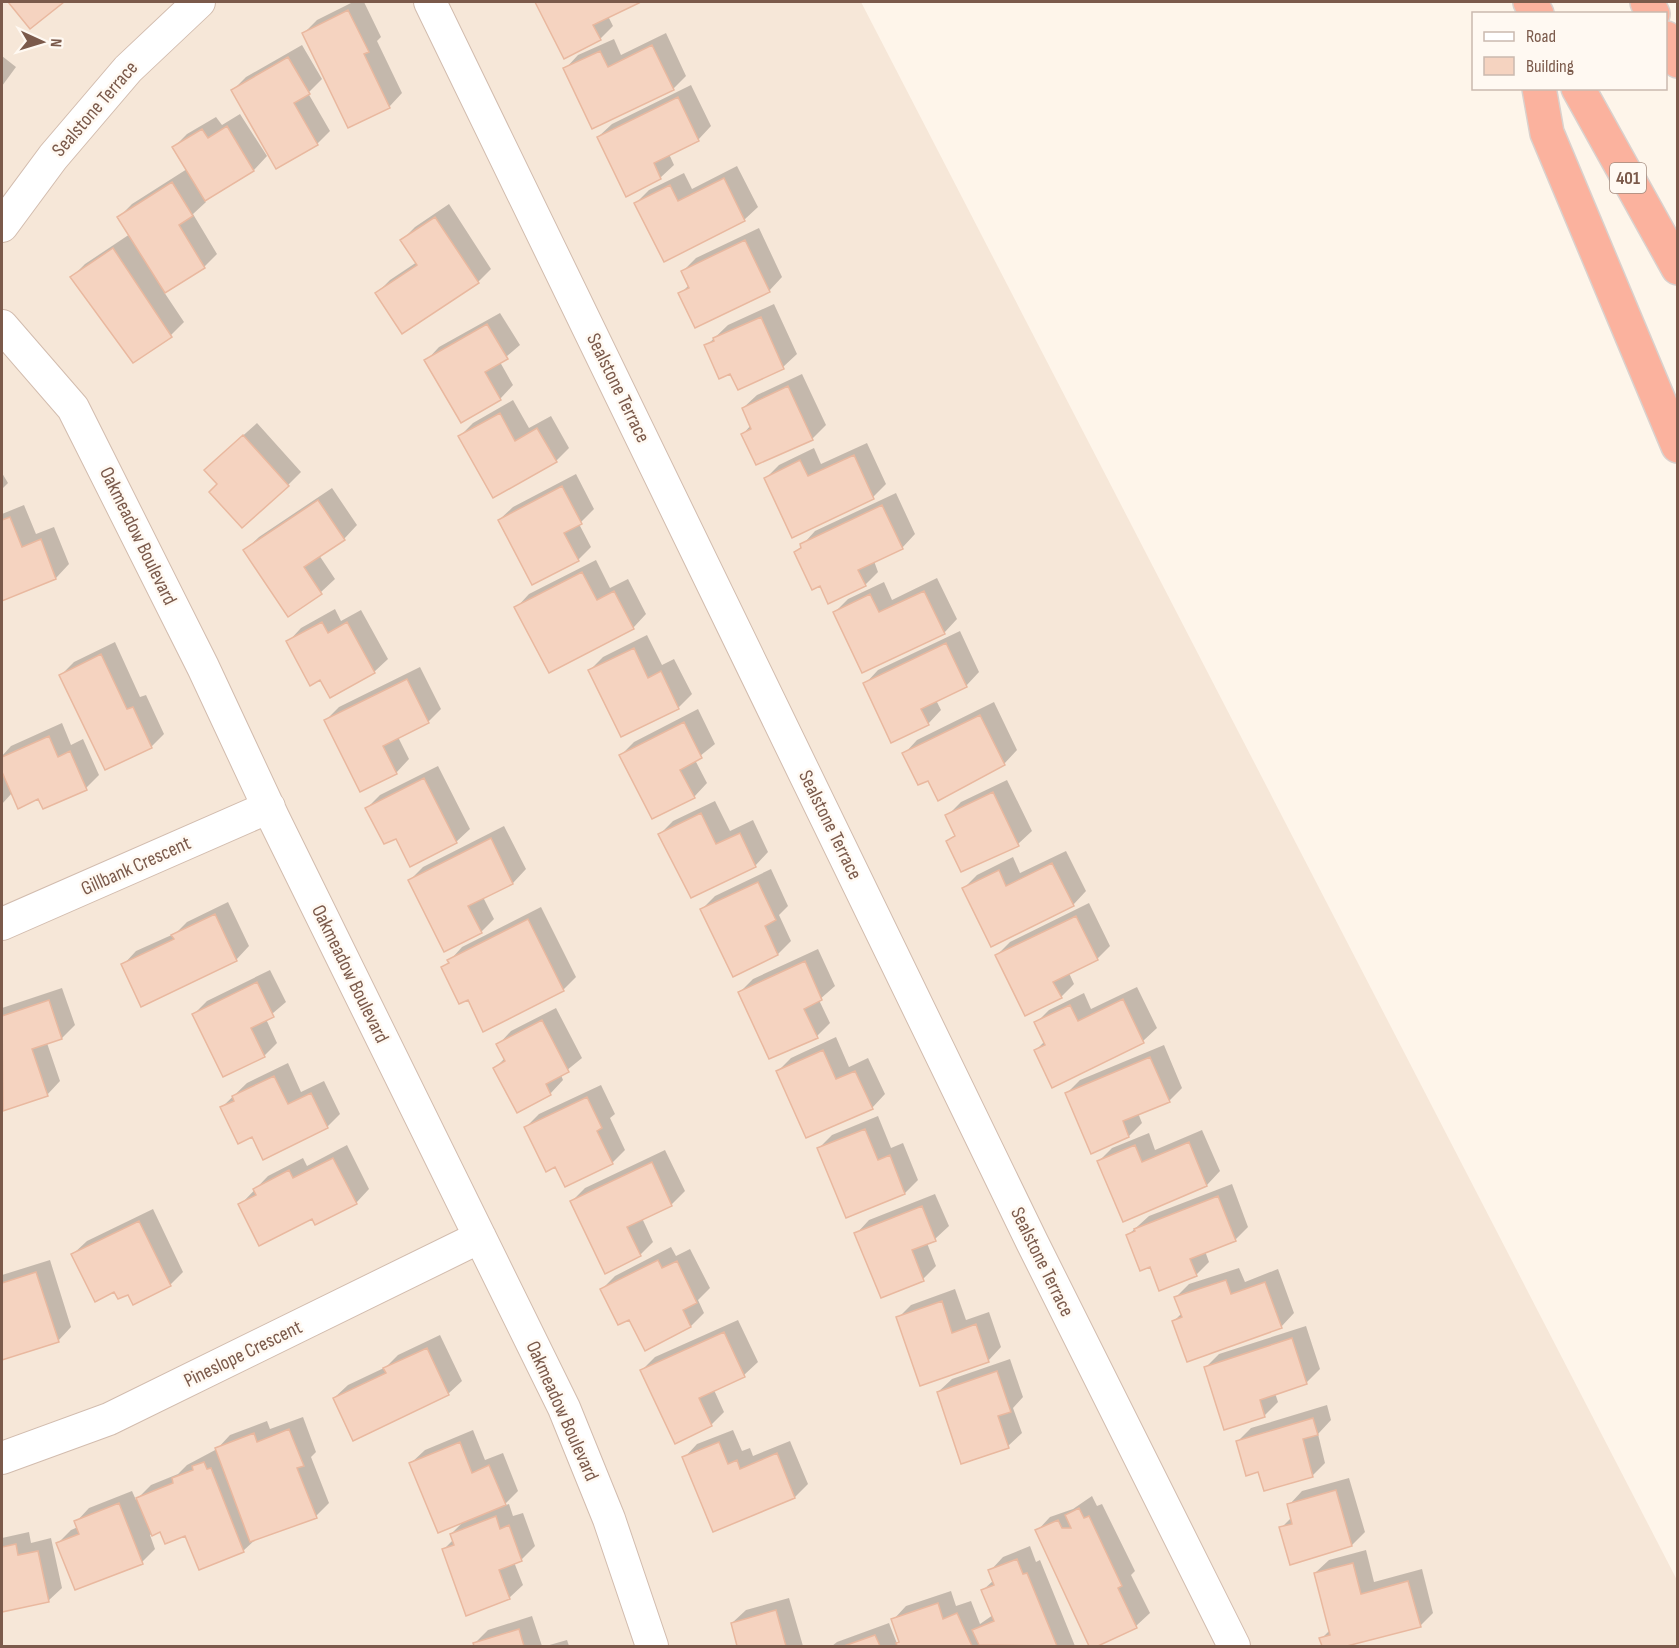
<svg xmlns="http://www.w3.org/2000/svg" width="1679" height="1648" viewBox="0 0 1679 1648" font-family="'Sofia Sans Condensed',sans-serif">
<style>
.residential{fill:#f6e7d8}
.shadow{fill:#0003}
.building{fill:#f5d3c0;stroke:#e9b89f;stroke-width:1.5}
.lines{fill:none;stroke-linecap:round;stroke-linejoin:round}
.minor-casing{stroke:#d2bcae;stroke-width:34}
.motorway-casing{stroke:#dad1cd;stroke-width:36}
.minor{stroke:#fff;stroke-width:32}
.motorway{stroke:#fbb29e;stroke-width:33}
.labels{text-anchor:middle;dominant-baseline:central;stroke-width:5;stroke-linejoin:round;paint-order:stroke}
.shield{fill:#fff9f2;stroke:#a38a7d;stroke-width:1.5}
.shield-label{font-size:18px;font-weight:bold;fill:#7b5a4b}
.street-label{font-size:20px;fill:#7b5a4b;stroke:#fff9f2}
</style>
<rect width="100%" height="100%" fill="#fef5ea"/>
<path class="residential" d="M2 2H861L1677 1580V1646H2Z"/>
<path class="shadow" d="M10 2H61L30 27Z
M353 2H364L381 37 377 41 402 93 389 107 304 33 317 20Z
M537 2H638L608 16 613 26 600 39 565 57Z
M666 33 686 76 673 89 565 69 578 55 614 39 621 55Z
M302 45 322 79 308 93 330 131 317 144 233 90 246 77Z
M2 56 16 67 2 86Z
M691 85 711 126 698 140 669 154 674 165 660 178 598 137 612 124Z
M240 114 267 156 254 170 204 200 206 202 193 214 217 254 204 267 164 292 184 322 171 335 133 361 72 277 85 264 130 234 119 217 132 204 187 169 174 147 187 134 216 117 222 125Z
M737 166 758 207 744 220 636 203 649 190 684 173 692 189Z
M449 204 491 269 478 282 377 293 390 280 417 262 402 240 415 227Z
M759 228 782 277 769 291 680 294 689 285 683 271 696 258Z
M774 304 797 354 783 367 739 388 730 372 706 346 728 325Z
M500 313 520 345 500 362 513 385 500 399 426 361 439 347Z
M802 374 826 425 812 439 757 463 743 434 751 425 743 408 757 395Z
M513 400 529 428 551 416 569 448 556 461 460 436 473 423Z
M257 423 301 472 288 485 219 484V457Z
M867 443 886 484 873 497 766 478 779 465 814 448 821 464Z
M2 473 8 483 2 489Z
M576 474 594 509 579 524 591 547 578 560 499 520 513 507Z
M332 488 357 525 344 539 319 555 335 579 321 592 288 615 245 550 259 537Z
M896 493 915 534 902 548 874 561 878 572 865 585 820 584 796 552 815 531Z
M24 505 36 534 54 527 69 564 56 578 2 599V514Z
M596 560 610 588 628 579 646 614 633 628 516 608 529 594Z
M937 578 957 619 944 633 834 613 848 599 884 582 892 600Z
M335 609 341 621 361 610 388 659 374 672 321 678 288 642 301 628Z
M960 631 979 672 966 686 936 700 941 710 928 724 865 684 878 670Z
M647 635 662 665 674 659 692 694 678 708 622 735 590 670 603 657Z
M115 642 140 697 146 695 164 734 151 747 61 675 74 662Z
M420 667 441 709 428 722 398 737 409 759 396 773 326 720 339 707Z
M994 702 1017 750 1004 764 928 779 904 754 917 740Z
M698 709 715 744 695 760 707 783 694 797 621 755 634 742Z
M62 723 71 745 83 739 99 775 86 788 39 797 12 793 2 804V756L11 746Z
M438 766 470 829 456 842 367 808 380 795Z
M1007 780 1032 831 1018 844 962 870 948 841 956 834 947 816 961 802Z
M715 801 730 831 753 820 768 852 755 866 660 834 673 821Z
M504 826 526 869 513 883 483 897 494 919 481 932 410 880 423 867Z
M1066 851 1086 891 1073 905 964 888 977 875 1013 857 1020 873Z
M771 869 788 906 779 915 791 941 778 954 734 975 702 909 715 896Z
M228 902 249 946 236 960 123 965 136 951 176 933 187 922Z
M1089 903 1110 946 1097 959 1069 973 1074 984 1061 997 997 955 1010 942Z
M541 907 576 977 563 990 443 968 462 947Z
M818 949 835 986 819 1000 830 1023 817 1036 740 992 753 979Z
M270 970 286 1002 266 1019 277 1043 264 1056 194 1014 207 1001Z
M1137 987 1157 1028 1143 1041 1036 1050 1045 1041 1036 1023 1049 1010 1084 993 1091 1009Z
M62 988 75 1025 62 1038 47 1043 60 1081 47 1095 3 1109 2 1008Z
M556 1008 582 1058 561 1075 563 1080 550 1094 495 1068 505 1058 498 1045 511 1031Z
M836 1037 849 1067 868 1058 885 1094 872 1108 778 1071 791 1058Z
M1164 1045 1182 1088 1169 1101 1138 1113 1142 1123 1129 1136 1067 1093 1080 1080Z
M288 1063 301 1092 324 1081 340 1114 327 1127 252 1136 222 1107 247 1083Z
M601 1085 615 1114 610 1118 625 1150 612 1163 556 1165 526 1127 539 1114Z
M878 1116 891 1148 903 1143 918 1180 905 1193 819 1148 832 1135Z
M1202 1130 1220 1171 1207 1185 1124 1220 1099 1161 1112 1148 1149 1133 1155 1150Z
M347 1145 369 1189 356 1203 313 1217 240 1205 268 1176 303 1158 307 1166Z
M665 1150 685 1191 671 1205 642 1218 653 1242 640 1255 571 1202 585 1188Z
M1232 1184 1248 1227 1235 1240 1205 1251 1209 1262 1196 1275 1151 1265 1128 1235 1149 1216Z
M935 1194 949 1226 935 1239 927 1243 936 1266 923 1279 856 1234 869 1220Z
M153 1209 183 1272 170 1285 129 1293 115 1290 73 1254 87 1241Z
M671 1247 676 1256 690 1249 710 1288 698 1300 704 1313 691 1326 645 1349 630 1318 602 1289 615 1276Z
M50 1260 71 1327 58 1341 2 1358V1275Z
M1239 1268 1245 1282 1278 1269 1294 1313 1281 1327 1174 1321 1182 1313 1176 1297 1189 1284Z
M955 1289 966 1320 989 1312 1001 1347 988 1361 898 1318 911 1305Z
M738 1320 758 1362 744 1375 714 1390 724 1412 711 1425 642 1370 655 1357Z
M1306 1326 1320 1369 1306 1383 1275 1393 1278 1402 1264 1416 1206 1367 1219 1354Z
M440 1335 462 1381 448 1394 334 1398 348 1385 386 1367 398 1355Z
M1010 1359 1023 1397 1013 1408 1022 1433 1008 1446 938 1392 952 1379Z
M1327 1405 1331 1420 1318 1434 1325 1463 1312 1476 1259 1470 1237 1442 1251 1428Z
M303 1417 316 1452 311 1457 329 1503 316 1516 256 1539 243 1551 186 1534 161 1530 150 1535 155 1549 142 1562 58 1543 71 1530 78 1527 76 1522 89 1508 132 1491 136 1500 151 1485 178 1474 187 1465 217 1449 230 1435 267 1421 270 1429Z
M473 1430 485 1460 503 1453 518 1491 503 1506 509 1504 513 1516 523 1513 535 1546 521 1560 514 1562 523 1585 509 1598 443 1550 453 1540 451 1534 465 1520 411 1463 425 1450Z
M733 1430 742 1451 750 1448 753 1456 790 1441 808 1484 795 1497 684 1458 697 1444Z
M1349 1478 1365 1532 1352 1545 1281 1528 1292 1517 1289 1505 1302 1491Z
M1092 1496 1097 1506 1102 1504 1135 1571 1131 1575 1150 1613 1136 1626 1091 1646 1037 1531 1050 1517 1073 1509Z
M29 1532 31 1543 51 1538 62 1588 48 1601 2 1611V1538Z
M1030 1546 1036 1562 1040 1560 1075 1646H901L893 1620 906 1606 951 1591 956 1606 971 1601 980 1624 993 1615 983 1590 994 1580 990 1571 1003 1557Z
M1366 1550 1374 1582 1422 1569 1433 1613 1420 1626 1341 1646H1323L1321 1639 1330 1630 1315 1573 1329 1560Z
M789 1598 803 1646H739L732 1623 746 1610Z
M532 1616 542 1646H475L474 1644 488 1630Z
M889 1623 898 1646H832L837 1642Z
M567 1640 569 1646H546Z"/>
<path class="building" d="M8 2H64L30 29Z
M535 2H638L639 3 593 25 601 40 564 59Z
M348 10 369 52 364 54 390 108 348 128 302 33Z
M652 45 674 90 592 129 563 68 600 51 608 67Z
M288 57 310 94 294 103 318 145 276 169 231 90Z
M678 97 699 141 654 163 661 179 626 197 597 137Z
M227 126 254 171 205 201 172 147 202 129 208 138Z
M724 178 745 221 664 262 634 203 670 185 678 201Z
M172 182 193 216 179 225 205 268 165 293 117 217Z
M435 217 479 283 402 334 375 293 417 265 400 240Z
M745 240 770 292 695 328 678 293 689 288 681 271Z
M113 248 172 337 133 363 70 277Z
M761 317 784 369 738 390 730 374 719 379 704 345 714 341 713 338Z
M487 324 508 359 485 372 501 400 461 423 424 360Z
M788 386 813 440 756 465 741 434 751 429 742 408Z
M500 413 515 441 537 428 557 462 493 498 458 436Z
M243 435 289 486 242 528 209 492 217 484 204 470Z
M854 455 874 499 792 538 764 478 800 460 808 476Z
M562 486 582 524 564 533 579 561 532 585 498 520Z
M318 500 345 540 304 567 322 594 288 617 243 550Z
M882 505 903 549 858 570 866 586 828 604 820 586 812 590 794 552 801 548 800 544Z
M10 517 22 547 41 539 56 579 2 601V520Z
M582 572 597 600 614 591 634 629 549 673 514 607Z
M924 591 945 634 862 673 833 612 870 594 879 612Z
M322 622 328 633 347 622 375 673 330 698 320 680 310 686 286 641Z
M946 643 967 687 921 709 929 725 891 743 863 683Z
M634 648 648 678 661 671 679 709 621 737 588 670Z
M101 654 127 709 133 707 152 748 105 770 59 675Z
M407 679 429 723 383 746 397 774 360 792 324 720Z
M980 715 1005 765 938 801 928 781 918 785 902 753Z
M684 722 702 758 680 770 695 798 652 819 619 755Z
M49 736 58 757 70 751 87 790 43 809 38 799 18 809 2 772V757Z
M424 778 457 843 410 867 396 839 384 844 365 808Z
M993 792 1019 846 961 872 946 841 955 836 945 815Z
M701 813 716 844 740 833 756 867 691 898 658 834Z
M491 838 513 884 468 906 482 933 444 952 408 880Z
M1052 863 1074 906 991 947 962 888 999 870 1006 886Z
M758 882 776 920 765 926 778 955 733 977 700 909Z
M215 914 237 961 141 1007 121 964 174 939 171 935Z
M1076 916 1098 960 1053 982 1062 998 1025 1016 995 955Z
M528 919 564 991 483 1032 468 1000 459 1004 441 967 449 963 447 960Z
M805 961 822 1000 804 1009 818 1038 769 1059 738 992Z
M257 982 274 1017 251 1028 265 1057 223 1077 192 1014Z
M1123 999 1144 1043 1052 1088 1034 1050 1045 1045 1034 1022 1070 1005 1078 1021Z
M49 1000 62 1039 32 1049 48 1096 3 1111 2 1016Z
M542 1020 569 1072 546 1084 551 1095 517 1113 493 1068 505 1061 496 1044Z
M823 1050 836 1079 855 1071 873 1109 806 1138 776 1071Z
M1150 1057 1170 1102 1123 1121 1129 1137 1091 1154 1065 1093Z
M274 1076 288 1104 311 1093 328 1128 263 1160 252 1137 238 1144 220 1107 234 1101 232 1096Z
M587 1097 602 1128 597 1131 613 1164 565 1187 555 1167 546 1172 524 1127Z
M865 1129 878 1160 890 1155 905 1194 846 1218 817 1148Z
M1189 1142 1207 1186 1123 1222 1097 1161 1135 1145 1142 1162Z
M333 1158 357 1204 315 1225 312 1219 259 1246 238 1204 256 1195 253 1189 289 1170 293 1178Z
M652 1162 672 1206 627 1227 641 1256 605 1274 570 1201Z
M1218 1196 1236 1241 1190 1259 1197 1276 1159 1291 1150 1267 1140 1271 1126 1235 1135 1231 1134 1229Z
M922 1206 936 1241 912 1250 924 1281 881 1298 854 1233Z
M139 1221 171 1286 133 1305 128 1295 118 1299 114 1292 95 1302 71 1254Z
M658 1260 662 1268 677 1261 697 1303 683 1310 691 1327 645 1351 629 1320 618 1325 600 1289Z
M36 1272 59 1342 2 1360V1283Z
M1226 1280 1231 1294 1265 1282 1282 1328 1187 1362 1172 1321 1182 1317 1174 1297Z
M942 1301 952 1333 976 1324 989 1362 920 1386 896 1317Z
M724 1332 745 1377 699 1398 712 1426 675 1444 640 1370Z
M1292 1338 1307 1384 1260 1400 1265 1417 1224 1430 1204 1367Z
M427 1348 449 1395 353 1441 333 1398 386 1373 383 1368Z
M997 1371 1011 1412 998 1416 1009 1448 961 1464 937 1392Z
M1313 1418 1318 1435 1303 1439 1313 1477 1264 1491 1258 1472 1246 1476 1236 1441Z
M289 1429 304 1466 297 1468 317 1518 250 1542 215 1448 254 1433 257 1442Z
M460 1442 472 1473 489 1465 506 1505 438 1533 409 1463Z
M719 1442 728 1464 737 1460 740 1469 777 1453 795 1498 713 1532 682 1457Z
M204 1462 207 1469 211 1468 244 1552 199 1570 185 1536 165 1544 160 1532 152 1536 136 1498 173 1483 172 1478 193 1470 192 1466Z
M1336 1490 1352 1546 1290 1565 1279 1527 1292 1524 1287 1504Z
M119 1503 143 1564 75 1590 56 1543 79 1534 74 1521Z
M1079 1508 1084 1518 1089 1516 1122 1586 1118 1588 1137 1628 1098 1646H1089L1035 1530 1058 1520 1062 1528H1071L1065 1515Z
M496 1516 500 1529 509 1525 522 1561 499 1570 510 1599 466 1616 442 1549 454 1545 450 1534Z
M16 1544 18 1555 38 1551 49 1602 2 1612V1547Z
M1017 1559 1023 1574 1027 1573 1057 1646 979 1645 972 1630 994 1621 981 1590 994 1585 988 1570Z
M1353 1563 1361 1594 1408 1581 1421 1627 1347 1646H1322L1319 1638 1330 1635 1314 1573Z
M938 1603 943 1619 957 1613 972 1646H897L896 1643 899 1642 891 1619Z
M776 1610 786 1646H737L731 1623Z
M519 1629 524 1646H474L473 1643Z
M875 1635 880 1646H844Z"/>
<g class="lines">
<defs>
<path id="minor" d="M430 2 1032 1242 1234 1646
M2 226 53 157 128 69 199 2
M2 326 73 408 203 667 273 817 564 1408 609 1519 652 1646
M2 924 269 807
M2 1458 109 1419 480 1237"/>
<path id="motorway" d="M1530 2 1537 14
M1647 2 1653 14
M1666 38 1678 61
M1539 88 1547 133 1678 446
M1578 88 1678 268"/>
</defs>
<use href="#minor" class="minor-casing"/>
<use href="#motorway" class="motorway-casing"/>
<use href="#minor" class="minor"/>
<use href="#motorway" class="motorway"/>
</g>
<g class="labels">
<rect class="shield" x="1610" y="163" width="36" height="30" rx="4.5"/>
<g class="shield-label">
<text x="1628" y="178">401</text>
</g>
<g class="street-label">
<text transform="translate(95 109) rotate(-49)">Sealstone Terrace</text>
<text transform="translate(618 388) rotate(64)">Sealstone Terrace</text>
<text transform="translate(138 536) rotate(64)">Oakmeadow Boulevard</text>
<text transform="translate(830 825) rotate(64)">Sealstone Terrace</text>
<text transform="translate(136 866) rotate(-24)">Gillbank Crescent</text>
<text transform="translate(350 974) rotate(64)">Oakmeadow Boulevard</text>
<text transform="translate(1042 1262) rotate(64)">Sealstone Terrace</text>
<text transform="translate(243 1354) rotate(-26)">Pineslope Crescent</text>
<text transform="translate(562 1411) rotate(66)">Oakmeadow Boulevard</text>
</g>
</g>
<rect width="1679" height="1648" fill="none" stroke="#7b5a4b" stroke-width="6"/>
<rect x="1472" y="12" width="195" height="78" fill="#fff9f2" stroke="#cab9af" stroke-width="1.5"/>
<rect x="1484" y="32" width="30" height="9" fill="#ffffff" stroke="#cab9af" stroke-width="1.5"/>
<text x="1526" y="42" font-size="18" fill="#7b5a4b">Road</text>
<rect x="1484" y="57" width="30" height="18" fill="#f5d3c0" stroke="#cab9af" stroke-width="1.5"/>
<text x="1526" y="72" font-size="18" fill="#7b5a4b">Building</text>
<g transform="translate(42 42) rotate(94)" stroke="#fff9f2" stroke-width="4.5" paint-order="stroke">
<path d="M0-4.5L10 22L0 15L-10 22Z" fill="#7b5a4b"/>
<text y="-9" font-size="16" font-weight="bold" text-anchor="middle" fill="#7b5a4b">N</text>
</g>
</svg>
